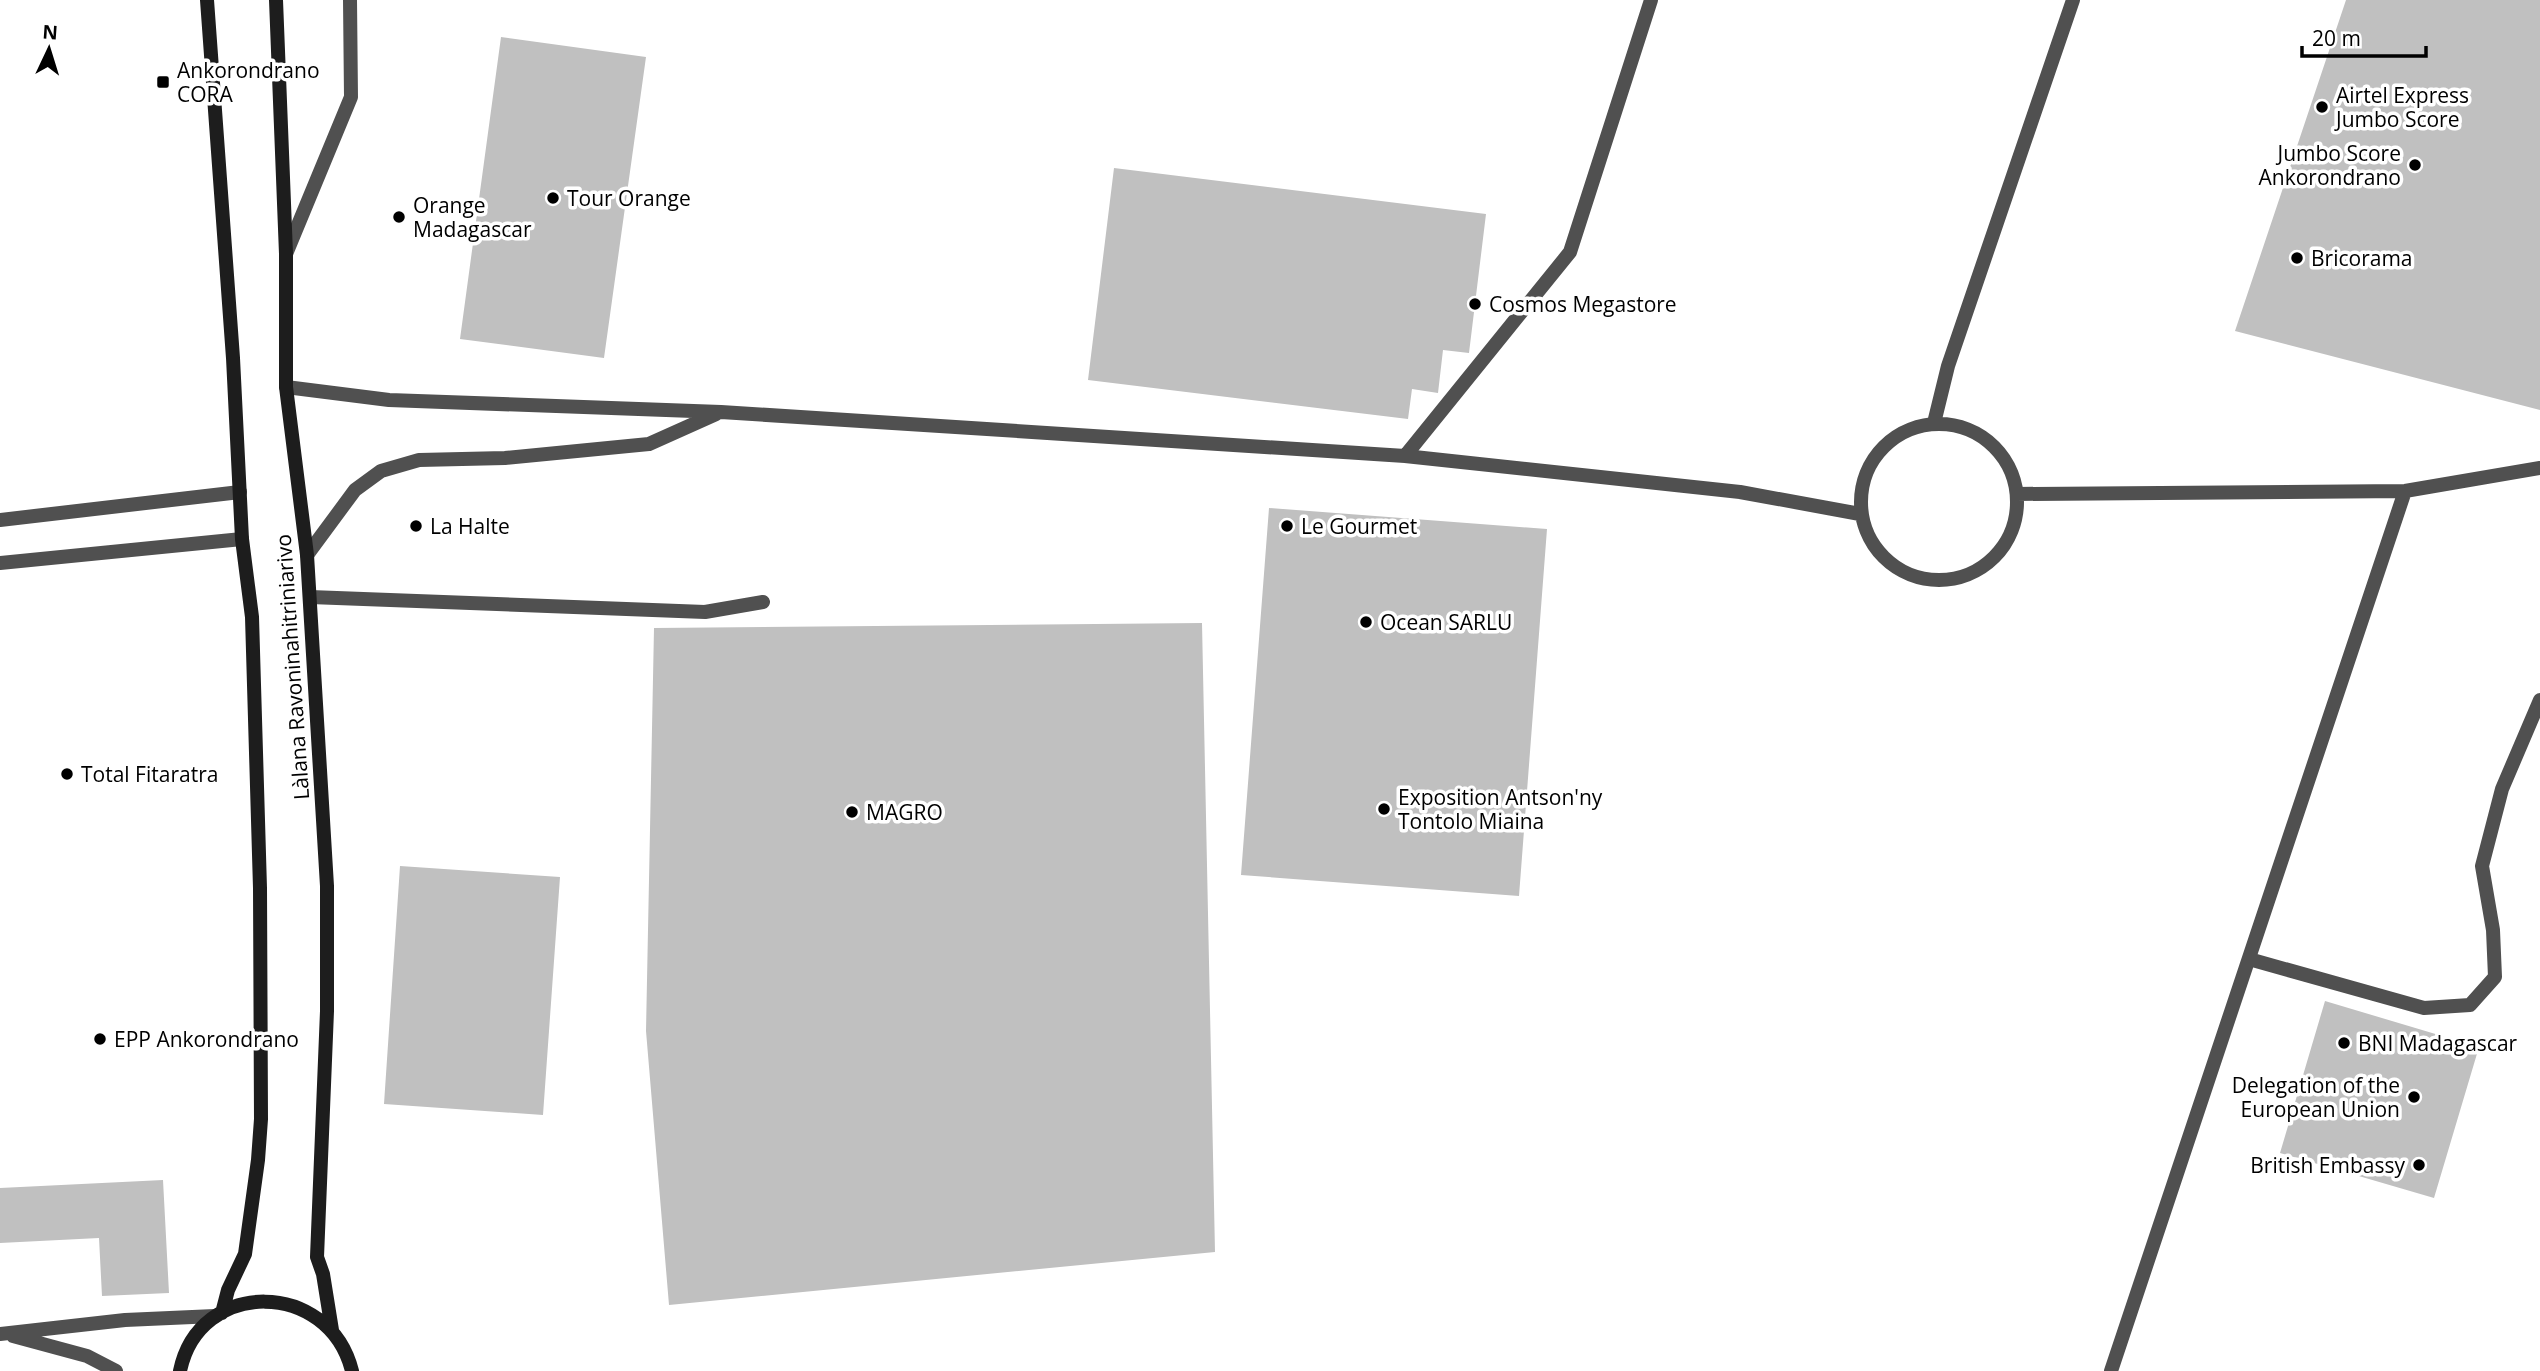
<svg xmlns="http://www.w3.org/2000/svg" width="2540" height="1371" viewBox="0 0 2540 1371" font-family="'Open Sans',sans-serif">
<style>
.building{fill:#c0c0c0}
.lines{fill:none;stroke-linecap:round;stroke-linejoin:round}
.lane{stroke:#505050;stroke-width:14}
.street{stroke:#505050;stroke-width:14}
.secondary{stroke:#1d1d1d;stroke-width:14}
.poi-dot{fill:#000;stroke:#fff;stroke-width:2.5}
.labels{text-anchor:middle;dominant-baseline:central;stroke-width:7;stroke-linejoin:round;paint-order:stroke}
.poi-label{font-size:21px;fill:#000;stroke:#fff;text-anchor:start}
.street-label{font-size:21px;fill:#000;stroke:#fff}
</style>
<rect width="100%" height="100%" fill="#fff"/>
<path class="building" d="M2346 0H2540V410L2235 331Z
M501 37 646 57 604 358 460 339Z
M1114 168 1486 214 1469 353 1443 350 1438 393 1412 389 1408 419 1088 380Z
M1269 508 1547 529 1519 896 1241 875Z
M1202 623 1215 1252 669 1305 646 1031 654 628Z
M400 866 560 877 543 1115 384 1104Z
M2325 1001 2479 1047 2434 1198 2280 1153Z
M163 1180 169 1293 102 1296 99 1238 0 1243V1188Z"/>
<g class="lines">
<path class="lane" d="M286 387 389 400 721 412 1405 456 1740 492 1860 514
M1934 423 1948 366 2073 0
M1861 502a78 78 0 1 1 156 0a78 78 0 1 1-156 0Z
M1405 456 1570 252 1651 0
M2017 494 2405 491 2540 468
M0 520 240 492
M307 555 355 490 381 471 419 460 505 458 649 444 716 414
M0 563 242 539
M310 597 705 612 763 602
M2249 959 2424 1008 2470 1005 2495 977 2493 930 2482 866 2502 789 2540 700
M2111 1371 2405 491"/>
<path class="street" d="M286 254 351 97 350 0
M0 1334 125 1320 215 1316
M13 1336 87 1356 116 1371"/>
<path class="secondary" d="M207 0 233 358 242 539 252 617 260 888 261 1119 258 1160 245 1254 228 1290 222 1313
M276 0 286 254V387L307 555 327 886V1011L317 1257 323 1274 332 1330
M180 1371C199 1278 329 1279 352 1371"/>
</g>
<g class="poi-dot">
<rect x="156" y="75" width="14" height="14" rx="3.5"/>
<circle cx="2322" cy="107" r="7"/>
<circle cx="2415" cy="165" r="7"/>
<circle cx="553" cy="198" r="7"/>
<circle cx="399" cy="217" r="7"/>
<circle cx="2297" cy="258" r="7"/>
<circle cx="1475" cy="304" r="7"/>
<circle cx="416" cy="526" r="7"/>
<circle cx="1287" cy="526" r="7"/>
<circle cx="1366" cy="622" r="7"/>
<circle cx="67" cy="774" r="7"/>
<circle cx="1384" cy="809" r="7"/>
<circle cx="852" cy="812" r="7"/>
<circle cx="100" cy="1039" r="7"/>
<circle cx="2344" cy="1043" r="7"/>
<circle cx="2414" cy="1097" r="7"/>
<circle cx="2419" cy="1165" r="7"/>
</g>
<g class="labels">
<g class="poi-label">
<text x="177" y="70">Ankorondrano<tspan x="177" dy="24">CORA</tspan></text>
<text x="2336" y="95">Airtel Express<tspan x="2336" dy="24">Jumbo Score</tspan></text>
<text x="2401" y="153" text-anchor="end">Jumbo Score<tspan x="2401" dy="24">Ankorondrano</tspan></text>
<text x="567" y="198">Tour Orange</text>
<text x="413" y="205">Orange<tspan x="413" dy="24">Madagascar</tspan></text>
<text x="2311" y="258">Bricorama</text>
<text x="1489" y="304">Cosmos Megastore</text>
<text x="430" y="526">La Halte</text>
<text x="1301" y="526">Le Gourmet</text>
<text x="1380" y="622">Ocean SARLU</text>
<text x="81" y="774">Total Fitaratra</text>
<text x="1398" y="797">Exposition Antson'ny<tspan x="1398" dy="24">Tontolo Miaina</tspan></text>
<text x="866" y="812">MAGRO</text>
<text x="114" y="1039">EPP Ankorondrano</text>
<text x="2358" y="1043">BNI Madagascar</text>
<text x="2400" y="1085" text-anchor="end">Delegation of the<tspan x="2400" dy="24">European Union</tspan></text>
<text x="2405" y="1165" text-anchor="end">British Embassy</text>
</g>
<g class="street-label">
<text transform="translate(292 667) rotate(-94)">Làlana Ravoninahitriniarivo</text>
</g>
</g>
<g transform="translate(49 49) rotate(4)" stroke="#ffffff" stroke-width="5" paint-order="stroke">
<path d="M0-5L12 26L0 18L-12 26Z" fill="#000000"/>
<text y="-10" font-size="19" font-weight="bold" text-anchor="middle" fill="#000000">N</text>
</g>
<path d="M2302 46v10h124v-10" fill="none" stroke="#000000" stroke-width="3.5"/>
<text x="2312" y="46" font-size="21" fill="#000000" stroke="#ffffff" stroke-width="5" paint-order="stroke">20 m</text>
</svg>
